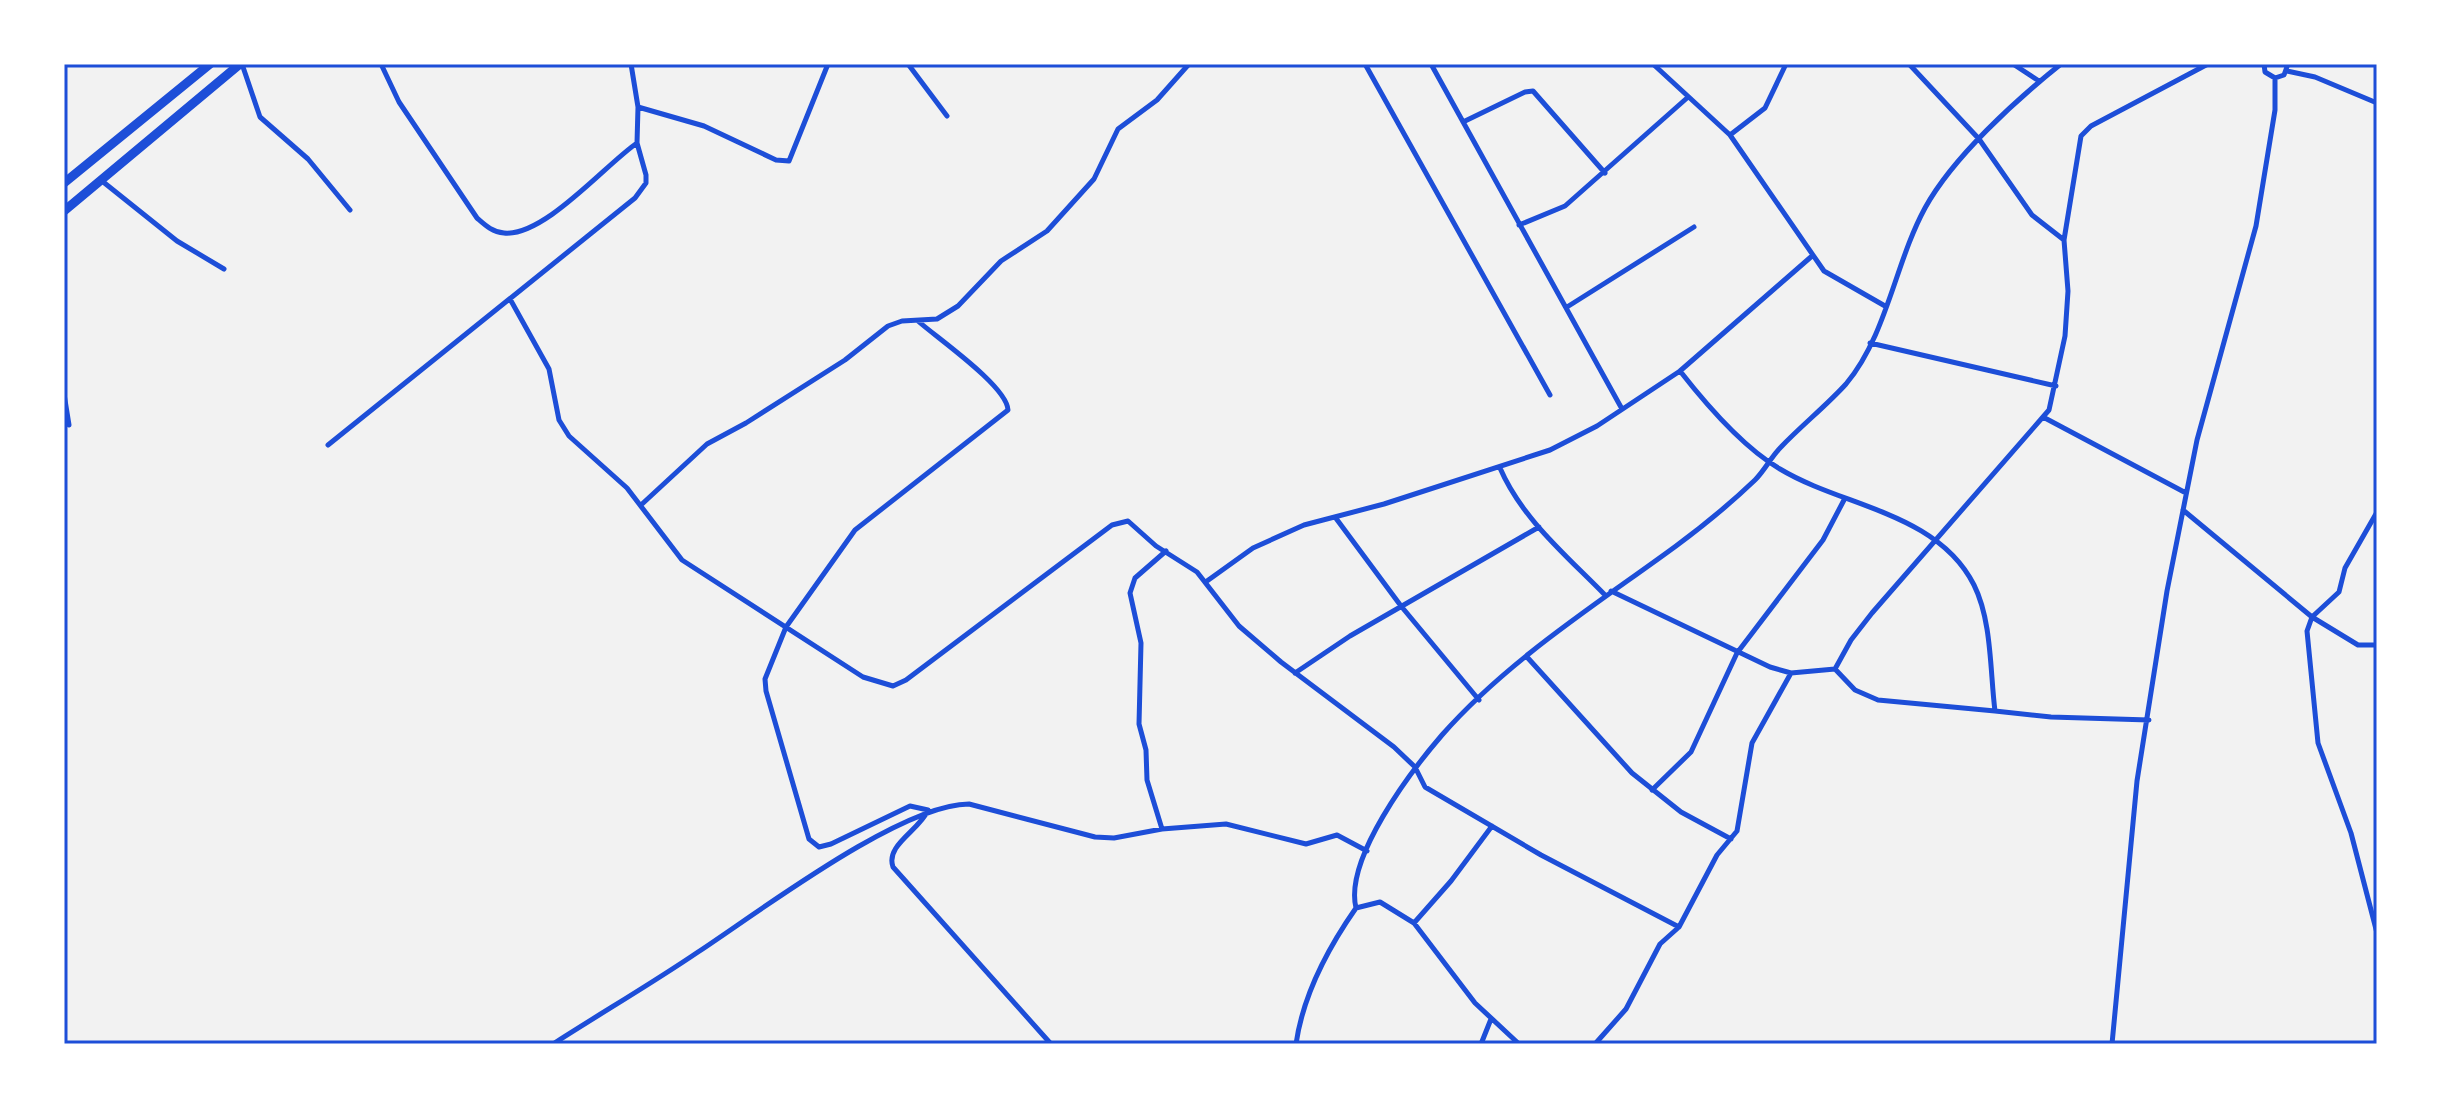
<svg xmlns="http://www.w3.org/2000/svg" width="2441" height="1108" viewBox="0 0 2441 1108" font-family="Overpass,sans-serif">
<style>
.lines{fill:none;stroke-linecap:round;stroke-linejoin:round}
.minor{stroke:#1d4ed8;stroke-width:5}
.trunk{stroke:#1d4ed8;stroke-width:9}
.neatline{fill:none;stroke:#1d4ed8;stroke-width:3}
</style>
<rect width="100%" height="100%" fill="#f2f2f2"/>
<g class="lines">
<path class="minor" d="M242 64 260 117 308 159 350 210
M381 64 399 102 477 218C485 225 492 232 504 233 544 237 605 165 637 143
M908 64 947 116
M1365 64 1550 395
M1431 64 1622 409
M1653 64 1730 135 1824 271 1885 306
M1909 64 1979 139 2032 215 2064 240
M2013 64 2039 81
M2264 64 2265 72 2275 78 2284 75 2288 64
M2287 71 2315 77 2377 103
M638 107 704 126 776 160 789 161 828 64
M1463 122 1525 92 1533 91 1605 173
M1730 135 1765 108 1786 64
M102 181 177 241 224 269
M1519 225 1565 206 1687 98
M510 299 549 369 559 420 569 436 627 488 682 560 863 677 893 686 906 680 1112 525 1128 521 1156 546 1197 572 1239 626 1281 662 1394 747 1415 767 1425 787 1541 855 1679 927
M1567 307 1694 227
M918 321C937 338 1007 386 1008 410L855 530 786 627 765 679 766 691 809 839 819 847 831 844 910 806 928 810C920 830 885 845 893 867L1051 1044
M1870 343 2056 386
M1680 371 1812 256
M64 394 69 425
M2043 417 2186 493
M328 445 635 198 646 183V175L637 143 638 107 631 64
M1500 468C1522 519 1567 556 1605 595
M641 505 707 444 746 423 845 360 888 326 902 321 937 319 958 306 1001 261 1047 231 1094 179 1118 129 1157 100 1189 64
M2183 510 2312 617 2307 631 2318 743 2351 833 2377 933
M2377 512 2345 568 2339 592 2312 617 2358 645H2377
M1335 517 1401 606 1479 700
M1207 581 1253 548 1304 525 1384 504 1550 450 1597 426 1680 371C1705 403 1744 448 1780 469 1843 507 1937 512 1974 585 1992 621 1990 672 1995 711L2051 717 2149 720
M1611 591 1770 667 1791 673 1835 669 1855 690 1878 700 1995 711
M1527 657 1632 773 1681 812 1731 839
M1835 669 1851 640 1872 613 2049 410 2065 336 2068 291 2064 240 2081 136 2091 126 2208 64
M1295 673 1350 636 1539 527
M1652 790 1691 752 1737 653 1823 540 1844 500
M1162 829 1147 780 1146 750 1139 724 1141 643 1130 593 1135 578 1166 551
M1356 908C1344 859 1411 771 1442 735 1508 660 1597 604 1676 546 1703 526 1731 503 1755 480 1765 470 1771 457 1781 447 1802 425 1826 406 1846 384 1887 335 1895 263 1925 208 1953 157 2016 100 2061 64
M1414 923 1451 881 1492 826
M553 1044C601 1013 651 984 698 952 759 912 901 804 969 804L1095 837 1114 838 1162 829 1226 824 1306 844 1337 835 1367 851
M1296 1044C1303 995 1328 948 1356 908L1380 902 1414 923 1475 1003 1519 1044
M1481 1044 1491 1019
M1595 1044 1626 1009 1660 944 1679 927 1717 855 1737 831 1752 743 1791 673
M2112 1044 2137 781 2167 591 2197 440 2256 226 2275 110V78"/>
<path class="trunk" d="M64 183 210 64
M64 211 240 64"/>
</g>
<rect width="2441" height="1108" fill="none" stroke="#ffffff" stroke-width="132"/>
<rect x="66" y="66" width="2309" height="976" class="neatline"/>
</svg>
